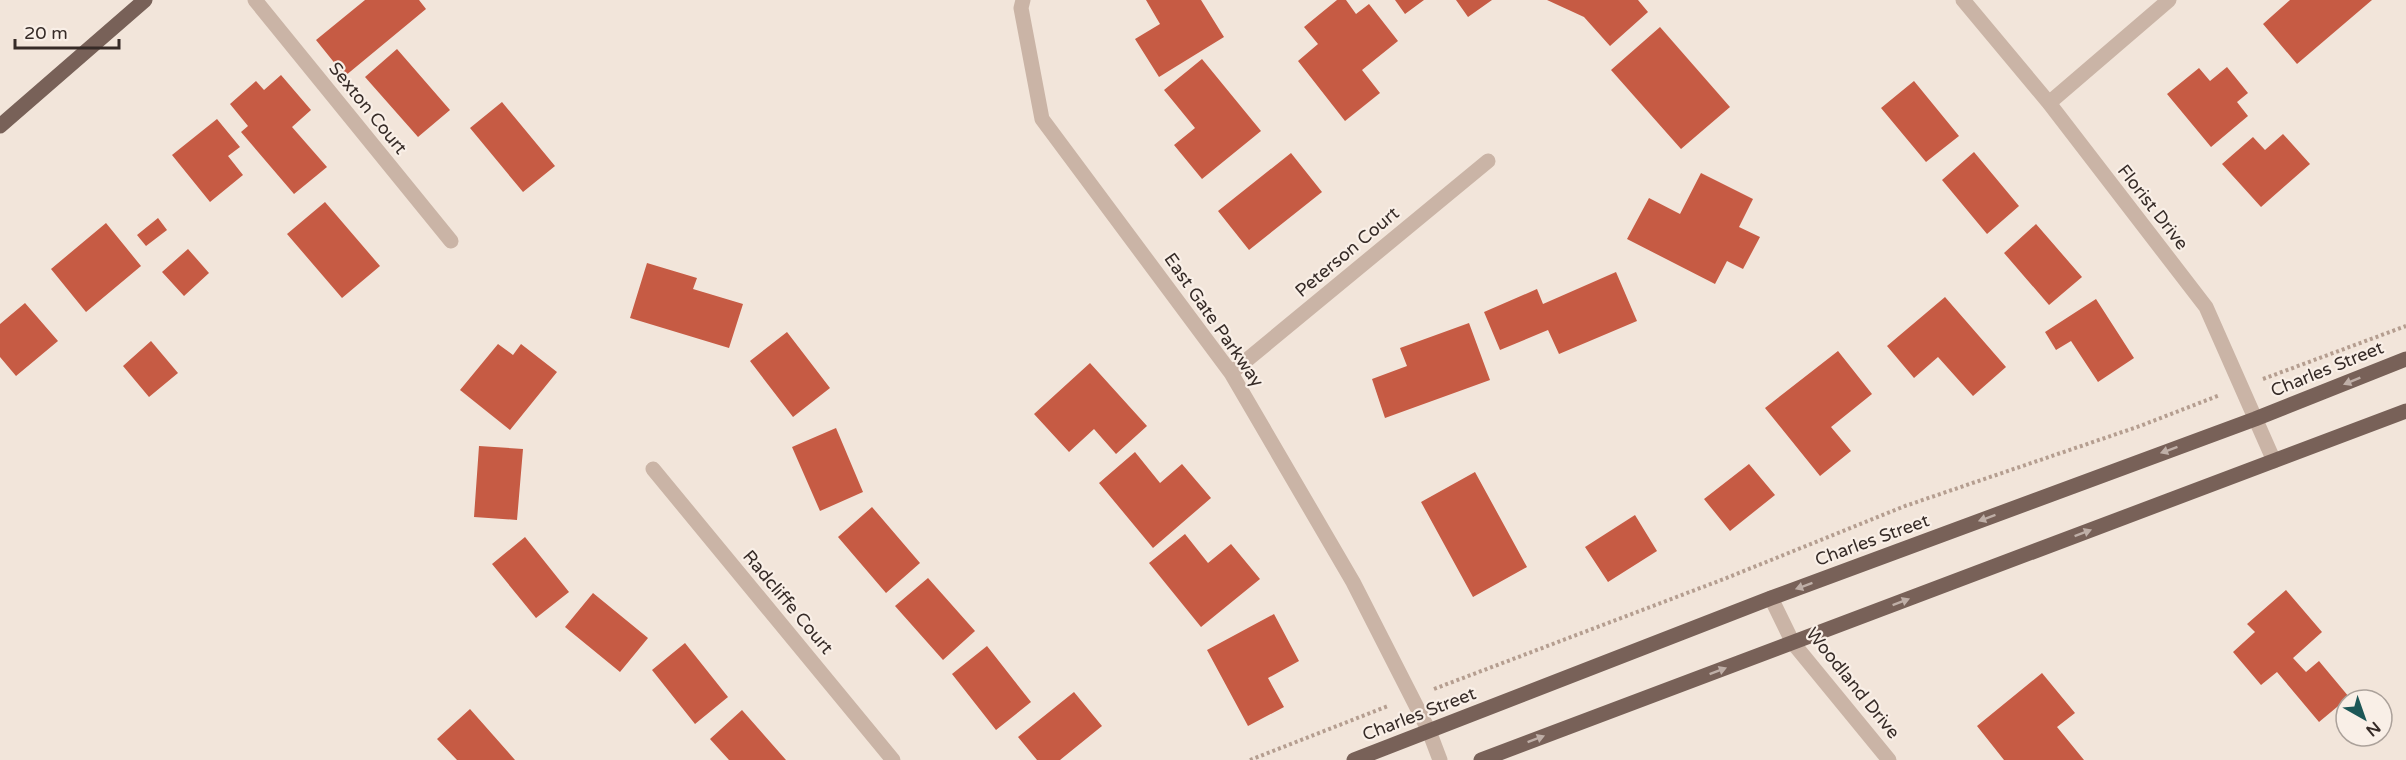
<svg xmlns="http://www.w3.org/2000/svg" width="2406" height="760" viewBox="0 0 2406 760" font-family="'Varela Round',sans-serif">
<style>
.building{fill:#c65b44}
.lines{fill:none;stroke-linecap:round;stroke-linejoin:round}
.path{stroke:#b59e90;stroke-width:4;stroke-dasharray:3 3;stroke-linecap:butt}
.minor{stroke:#cab4a6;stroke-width:15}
.major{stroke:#786158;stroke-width:15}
.oneway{fill:#bfafa7}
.labels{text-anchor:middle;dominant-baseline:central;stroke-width:4.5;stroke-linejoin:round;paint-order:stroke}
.street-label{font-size:18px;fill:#362b27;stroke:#f9efe7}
</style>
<rect width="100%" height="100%" fill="#f2e5da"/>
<path class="building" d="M365 0H419L426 9 345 76 316 40Z
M1146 0H1201L1224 37 1159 77 1135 39 1160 24Z
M1337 0H1346L1356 14 1369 4 1398 41 1362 70 1380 93 1345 121 1298 61 1318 44 1304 27Z
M1395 0H1424L1405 14Z
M1456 0H1492L1468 17Z
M1547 0H1638L1648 12 1610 46 1584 17Z
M2290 0H2372L2297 64 2263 24Z
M1660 27 1730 107 1681 149 1611 70Z
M397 49 450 110 418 137 365 77Z
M1202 59 1261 131 1202 179 1174 145 1195 128 1164 90Z
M2227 67 2248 93 2237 102 2248 116 2211 147 2167 94 2199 68 2210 81Z
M281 75 311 110 292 127 327 167 294 194 241 132 248 126 230 104 256 81 264 90Z
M1914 81 1959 136 1926 162 1881 108Z
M502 102 555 166 523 192 470 128Z
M217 119 240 147 228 156 243 175 210 202 172 155Z
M2283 134 2310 164 2261 207 2222 164 2253 137 2265 150Z
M1974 152 2019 206 1987 234 1942 180Z
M1291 153 1322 192 1249 250 1218 211Z
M1701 173 1753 199 1739 227 1760 237 1743 269 1727 261 1715 284 1627 239 1649 198 1680 214Z
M325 202 380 266 342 298 287 234Z
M158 218 167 230 146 246 137 235Z
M106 223 141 266 86 312 51 269Z
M2036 224 2082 277 2049 305 2004 253Z
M188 249 209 273 184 296 162 272Z
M647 263 697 278 693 289 743 304 729 348 630 318Z
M1616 272 1637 321 1559 354 1548 330 1500 350 1484 312 1537 289 1543 304Z
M1945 297 2006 367 1973 396 1938 357 1914 378 1887 346Z
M2096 299 2134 358 2098 382 2071 341 2056 350 2045 332Z
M25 303 58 341 16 376 0 357V324Z
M1469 323 1490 380 1385 418 1372 379 1407 366 1400 348Z
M787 332 830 388 793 417 750 361Z
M151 341 178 373 149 397 123 366Z
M498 344 513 355 521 344 557 372 510 430 460 390Z
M1838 351 1872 394 1831 427 1851 451 1820 476 1765 408Z
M1090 363 1147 426 1116 454 1094 429 1069 452 1034 414Z
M836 428 863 492 820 511 792 447Z
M479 446 523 449 517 520 474 517Z
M1135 452 1160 483 1182 464 1211 498 1153 548 1099 483Z
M1749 464 1775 495 1730 531 1704 499Z
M1475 472 1527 567 1473 597 1421 502Z
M872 507 920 563 886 593 838 537Z
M1635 515 1657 551 1608 582 1585 547Z
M1185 534 1208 563 1231 544 1260 579 1201 627 1149 563Z
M525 537 569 592 536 618 492 564Z
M928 578 975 631 943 660 895 606Z
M2286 590 2322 632 2293 658 2306 672 2319 661 2349 697 2319 722 2277 672 2261 685 2233 652 2255 632 2247 624Z
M593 593 648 638 620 672 565 627Z
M1274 614 1299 661 1268 678 1284 707 1248 726 1207 650Z
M685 643 728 697 695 724 652 670Z
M987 646 1031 702 996 730 952 674Z
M2042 673 2075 713 2057 727 2084 760H2004L1977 726Z
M1074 692 1102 726 1060 760H1037L1018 737Z
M470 709 515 760H457L437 739Z
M742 710 786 760H729L710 739Z"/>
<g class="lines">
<path class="path" d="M2263 379 2406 326
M1434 689 1724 579 1905 506 2140 426 2220 395
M1250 760 1388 706"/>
<path class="minor" d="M255 0 451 241
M1023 0 1021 8 1042 119 1231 373 1353 582 1429 731 1440 760
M1963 0 2049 103 2206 307 2274 461
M2049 103 2169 0
M1231 373 1488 161
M653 469 893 760
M1771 598 1793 643 1889 760"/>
<path class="major" d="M0 126 145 0
M1354 760 1771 598 2255 419 2406 359
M1481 760 2406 411"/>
</g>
<defs><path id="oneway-solid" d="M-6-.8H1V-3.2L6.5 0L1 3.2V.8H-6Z" transform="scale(1.5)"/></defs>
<g class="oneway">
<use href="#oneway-solid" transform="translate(2352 381) rotate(158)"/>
<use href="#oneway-solid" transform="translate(2169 450) rotate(160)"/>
<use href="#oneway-solid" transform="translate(1987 518) rotate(160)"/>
<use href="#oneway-solid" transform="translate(2083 533) rotate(-21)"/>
<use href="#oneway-solid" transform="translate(1804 586) rotate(160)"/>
<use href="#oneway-solid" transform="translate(1901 602) rotate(-21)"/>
<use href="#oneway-solid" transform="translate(1718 671) rotate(-21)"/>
<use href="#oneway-solid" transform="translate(1536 739) rotate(-21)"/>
</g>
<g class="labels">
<g class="street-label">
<text transform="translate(368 108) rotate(51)">Sexton Court</text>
<text transform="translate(2153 207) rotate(52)">Florist Drive</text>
<text transform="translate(1347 252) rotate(-40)">Peterson Court</text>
<text transform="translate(1214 320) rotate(55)">East Gate Parkway</text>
<text transform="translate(2327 369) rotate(-22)">Charles Street</text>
<text transform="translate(1872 540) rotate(-20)">Charles Street</text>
<text transform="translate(788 602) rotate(50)">Radcliffe Court</text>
<text transform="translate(1853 683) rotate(51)">Woodland Drive</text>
<text transform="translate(1419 714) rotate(-21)">Charles Street</text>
</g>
</g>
<g transform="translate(2364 718) rotate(140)"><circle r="28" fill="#f9efe7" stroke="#aba19a" stroke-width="1.5"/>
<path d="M0-4.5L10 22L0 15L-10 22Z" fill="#1d5757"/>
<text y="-9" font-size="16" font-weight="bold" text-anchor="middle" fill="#362b27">N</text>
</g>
<path d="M15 39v9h104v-9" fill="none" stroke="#362b27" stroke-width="3"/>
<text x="24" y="39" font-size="18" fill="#362b27" stroke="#f9efe7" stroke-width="4.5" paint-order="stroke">20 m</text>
</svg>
